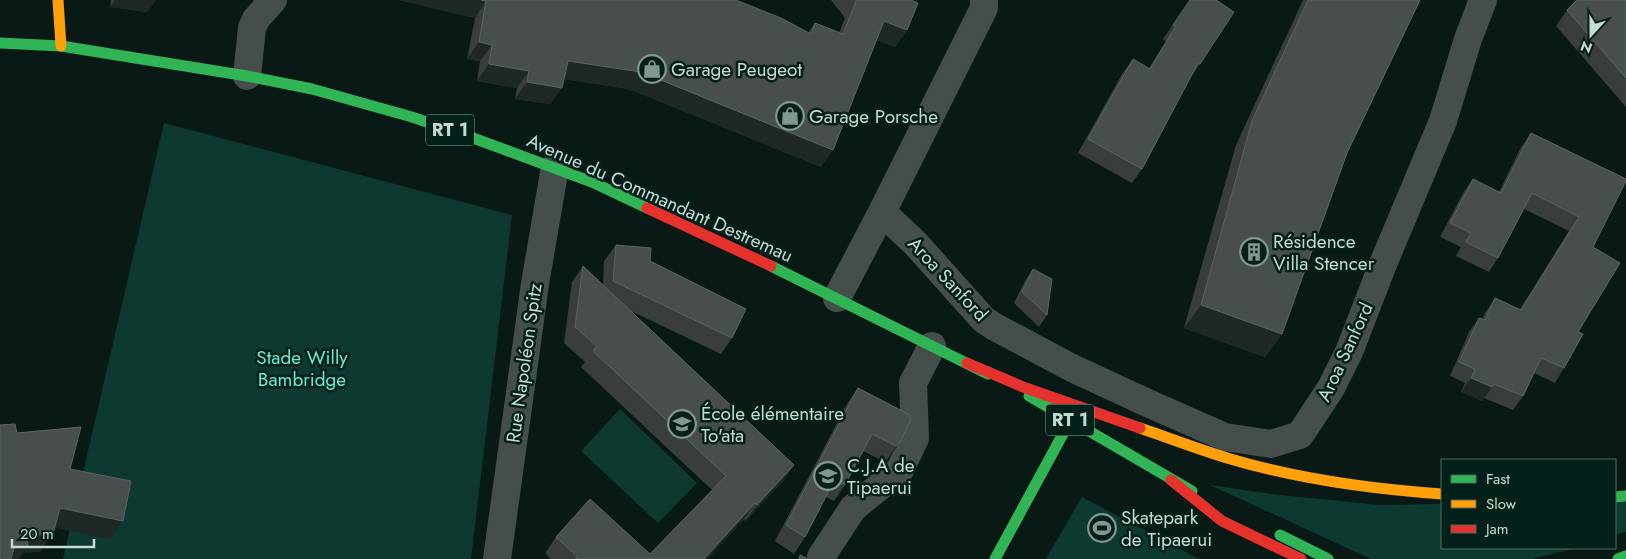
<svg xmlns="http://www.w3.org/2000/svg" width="1626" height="559" viewBox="0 0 1626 559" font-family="Jost,sans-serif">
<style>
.green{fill:#0d3930}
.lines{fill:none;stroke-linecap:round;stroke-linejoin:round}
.street{stroke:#464e4c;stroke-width:28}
.fast{stroke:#30b455;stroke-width:11}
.slow{stroke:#ff9f0a;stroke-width:11}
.jam{stroke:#e5322d;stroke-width:11}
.wall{fill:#393d3e}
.shaded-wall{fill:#1f2827}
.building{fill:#484e4e;stroke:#5b6463}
.labels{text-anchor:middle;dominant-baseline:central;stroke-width:5;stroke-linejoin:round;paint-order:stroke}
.shield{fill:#03201a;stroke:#8ba29c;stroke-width:1}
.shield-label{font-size:18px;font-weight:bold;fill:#c5dad4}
.poi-label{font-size:19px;fill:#c5dad4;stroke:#03201a;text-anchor:start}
.street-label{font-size:19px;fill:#c5dad4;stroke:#03201a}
.park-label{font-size:19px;fill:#65efd2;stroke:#03201a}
</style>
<rect width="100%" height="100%" fill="#091a16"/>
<path class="green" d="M164 123 512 215 471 559H63Z
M620 409 697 483 658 523 581 451Z
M1210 485 1279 495 1380 505 1442 504V548H1577L1531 559H1371Z
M1082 497 1199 559H1046Z
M1615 502H1626V532L1615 535Z"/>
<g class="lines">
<path class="street" d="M247 76 252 28 256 19 273 0
M882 212 916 244 984 320 995 327 1072 368 1152 405 1225 437 1271 444 1300 435 1331 388 1349 352 1383 264 1443 121 1468 39 1483 0
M837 298 882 212 984 8V0
M821 557 853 508 900 470 915 438 913 383 932 346
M497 559 535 284 555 167"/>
<path class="fast" d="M0 43 61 46 247 76 312 89 412 117 465 135 592 182 647 208
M771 266 988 374
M1029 396 1192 491
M1615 497 1626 496
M1280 535 1328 559
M995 559 1070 421
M1618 559 1626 556"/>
<path class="slow" d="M58 0 61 46
M1140 428C1169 438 1198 449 1227 458 1297 479 1370 489 1442 494"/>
<path class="jam" d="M647 208 771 266
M967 363 1023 387 1140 428
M1171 480 1222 521 1301 559"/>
</g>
<path class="wall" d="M111 0H156L147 12 110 7Z
M399 0H736L808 33 815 23 839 33 845 18 831 0H911L907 30 895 47 877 40 821 167 634 91 623 88 564 79 562 88 550 104 515 99 517 88 477 81 480 61 467 59 475 18Z
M1190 0 1200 64 1190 78 1142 169 1132 183 1078 153 1122 74 1133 59 1149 68 1166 41 1163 39Z
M1303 0H1420L1347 153 1282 334 1265 357 1184 328 1236 145Z
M1626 0V107L1556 26 1567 10Z
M1531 133 1626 179 1593 247 1578 332 1564 368 1555 383 1534 373 1523 396 1513 410 1484 398 1482 401 1461 392 1465 383 1450 376 1469 332 1479 318 1482 319 1485 313 1495 298 1520 309 1569 231 1524 209 1498 258 1489 272 1456 256 1461 247 1440 237 1463 193 1473 179 1499 192 1521 147Z
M616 245 650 261 732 338 721 354 631 311 794 465 783 481 745 521 744 519 707 559H551L545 553 556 537 650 554 712 490 581 367 585 362 564 343 572 282 583 266 603 285 604 261Z
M1033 269 1047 315 1039 327 1014 303 1025 281Z
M858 388 899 444 887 460 885 462 863 451 845 485 834 501 826 497 805 537 794 554 775 541 847 404Z"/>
<path class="shaded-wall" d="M115 0H156L147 12 110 7Z
M399 0H481L486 1 475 18Z
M884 21 907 30 895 47 872 38Z
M479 42 492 45 480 61 467 59Z
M568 61 634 71 646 74 833 150 821 167 634 91 623 88 556 78Z
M489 64 529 71 517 88 477 81Z
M527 82 562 88 550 104 515 99Z
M1201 305 1282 334 1265 357 1184 328Z
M1471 378 1492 387 1482 401 1461 392Z
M899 444 887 460 885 462 896 446Z
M794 465 783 481 745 521 757 505Z
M755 503 744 519 707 559H704Z
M60 508 123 521 110 539 47 526Z
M53 534 40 552 23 553 19 559H6L14 548 27 536Z"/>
<path class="building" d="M481 0H736L781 18 811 34 815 23 843 34 856 1V0H911L918 3 907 30 884 21 833 150 646 74 634 71 568 61 562 88 527 82 529 71 489 64 492 45 479 42 486 1Z
M1190 0H1216L1234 12 1200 64 1198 63 1142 169 1088 139 1133 59 1150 69 1176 26 1173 25Z
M1308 0H1420L1347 153 1282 334 1201 305 1252 121Z
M1577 0H1626V78L1567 10Z
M1531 133 1626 179V181L1593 247 1620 263 1578 332 1583 334 1564 368 1541 358 1523 396 1494 384 1492 387 1471 378 1475 369 1459 362 1479 318 1485 320 1495 298 1521 310 1579 217 1532 193 1498 258 1466 242 1471 233 1450 223 1473 179 1501 193Z
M616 245 651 248 650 261 746 309 732 338 613 281Z
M583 266 794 465 757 505 755 503 704 559H575L578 557 556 537 590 499 650 554 726 476 593 351 597 346 575 327Z
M1033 269 1052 279 1047 315 1022 292Z
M858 388 910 415 911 419 899 444 896 446 872 434 845 485 835 479 805 537 786 525Z
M15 424 17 433 81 427 70 469 131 481 123 521 60 508 53 534 27 536 28 546 14 548 11 559H0V425Z
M800 555 808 559H799Z"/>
<defs>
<symbol id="shop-ring" viewBox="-11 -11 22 22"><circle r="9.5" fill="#03201a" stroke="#839792" stroke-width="1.5"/><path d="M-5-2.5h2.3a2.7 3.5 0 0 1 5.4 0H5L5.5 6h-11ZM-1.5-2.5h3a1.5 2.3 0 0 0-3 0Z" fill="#839792"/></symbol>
<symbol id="building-ring" viewBox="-11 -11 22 22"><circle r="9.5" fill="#03201a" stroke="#839792" stroke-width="1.5"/><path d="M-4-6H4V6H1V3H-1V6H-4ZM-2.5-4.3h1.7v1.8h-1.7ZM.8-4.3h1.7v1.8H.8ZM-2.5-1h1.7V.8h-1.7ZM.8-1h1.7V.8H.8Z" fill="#839792"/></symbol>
<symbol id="school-ring" viewBox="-11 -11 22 22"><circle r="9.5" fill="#03201a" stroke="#839792" stroke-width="1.5"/><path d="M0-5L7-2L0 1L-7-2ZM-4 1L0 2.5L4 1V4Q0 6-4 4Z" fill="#839792"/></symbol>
<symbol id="stadium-ring" viewBox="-11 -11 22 22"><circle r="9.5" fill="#03201a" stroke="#839792" stroke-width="1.5"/><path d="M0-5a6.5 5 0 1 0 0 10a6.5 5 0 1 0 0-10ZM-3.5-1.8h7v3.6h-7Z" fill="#839792"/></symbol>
</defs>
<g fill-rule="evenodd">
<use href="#shop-ring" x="636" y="53" width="32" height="32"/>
<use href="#shop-ring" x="774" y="100" width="32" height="32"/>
<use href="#building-ring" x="1238" y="236" width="32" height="32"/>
<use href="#school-ring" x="666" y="408" width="32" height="32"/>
<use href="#school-ring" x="812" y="460" width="32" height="32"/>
<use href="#stadium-ring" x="1086" y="512" width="32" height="32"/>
</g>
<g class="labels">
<g class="shield">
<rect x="426" y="114.5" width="48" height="31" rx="4"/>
<rect x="1046" y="404.5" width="48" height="31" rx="4"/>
</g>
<g class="shield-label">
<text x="450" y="130">RT 1</text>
<text x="1070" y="420">RT 1</text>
</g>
<g class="poi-label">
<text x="671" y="69">Garage Peugeot</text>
<text x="809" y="116">Garage Porsche</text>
<text x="1273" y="241">Résidence<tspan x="1273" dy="22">Villa Stencer</tspan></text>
<text x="701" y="413">École élémentaire<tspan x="701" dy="22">To'ata</tspan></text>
<text x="847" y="465">C.J.A de<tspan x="847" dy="22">Tipaerui</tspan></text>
<text x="1121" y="517">Skatepark<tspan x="1121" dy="22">de Tipaerui</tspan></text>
</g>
<g class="street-label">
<text transform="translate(660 198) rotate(24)">Avenue du Commandant Destremau</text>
<text transform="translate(948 279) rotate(47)">Aroa Sanford</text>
<text transform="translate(1345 352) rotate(-65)">Aroa Sanford</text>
<text transform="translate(524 363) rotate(-82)">Rue Napoléon Spitz</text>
</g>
<g class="park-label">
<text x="302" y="357">Stade Willy<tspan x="302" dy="22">Bambridge</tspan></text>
</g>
</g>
<rect x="1441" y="459" width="175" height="90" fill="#03201a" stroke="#516a64"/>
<rect x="1451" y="475" width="25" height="8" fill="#30b455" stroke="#516a64"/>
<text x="1486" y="484" font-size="15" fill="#c5dad4">Fast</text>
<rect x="1451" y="500" width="25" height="8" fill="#ff9f0a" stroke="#516a64"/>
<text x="1486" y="509" font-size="15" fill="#c5dad4">Slow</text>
<rect x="1451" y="525" width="25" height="8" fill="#e5322d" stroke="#516a64"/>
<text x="1486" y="534" font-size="15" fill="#c5dad4">Jam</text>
<g transform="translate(1591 35) rotate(201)" stroke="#03201a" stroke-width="4" paint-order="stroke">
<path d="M0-4L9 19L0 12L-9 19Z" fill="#c5dad4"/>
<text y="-8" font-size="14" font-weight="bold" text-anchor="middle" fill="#c5dad4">N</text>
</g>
<path d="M12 539v8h82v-8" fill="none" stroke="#c5dad4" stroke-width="2.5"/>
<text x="20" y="539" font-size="15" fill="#c5dad4" stroke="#03201a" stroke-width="4" paint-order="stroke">20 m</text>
</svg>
